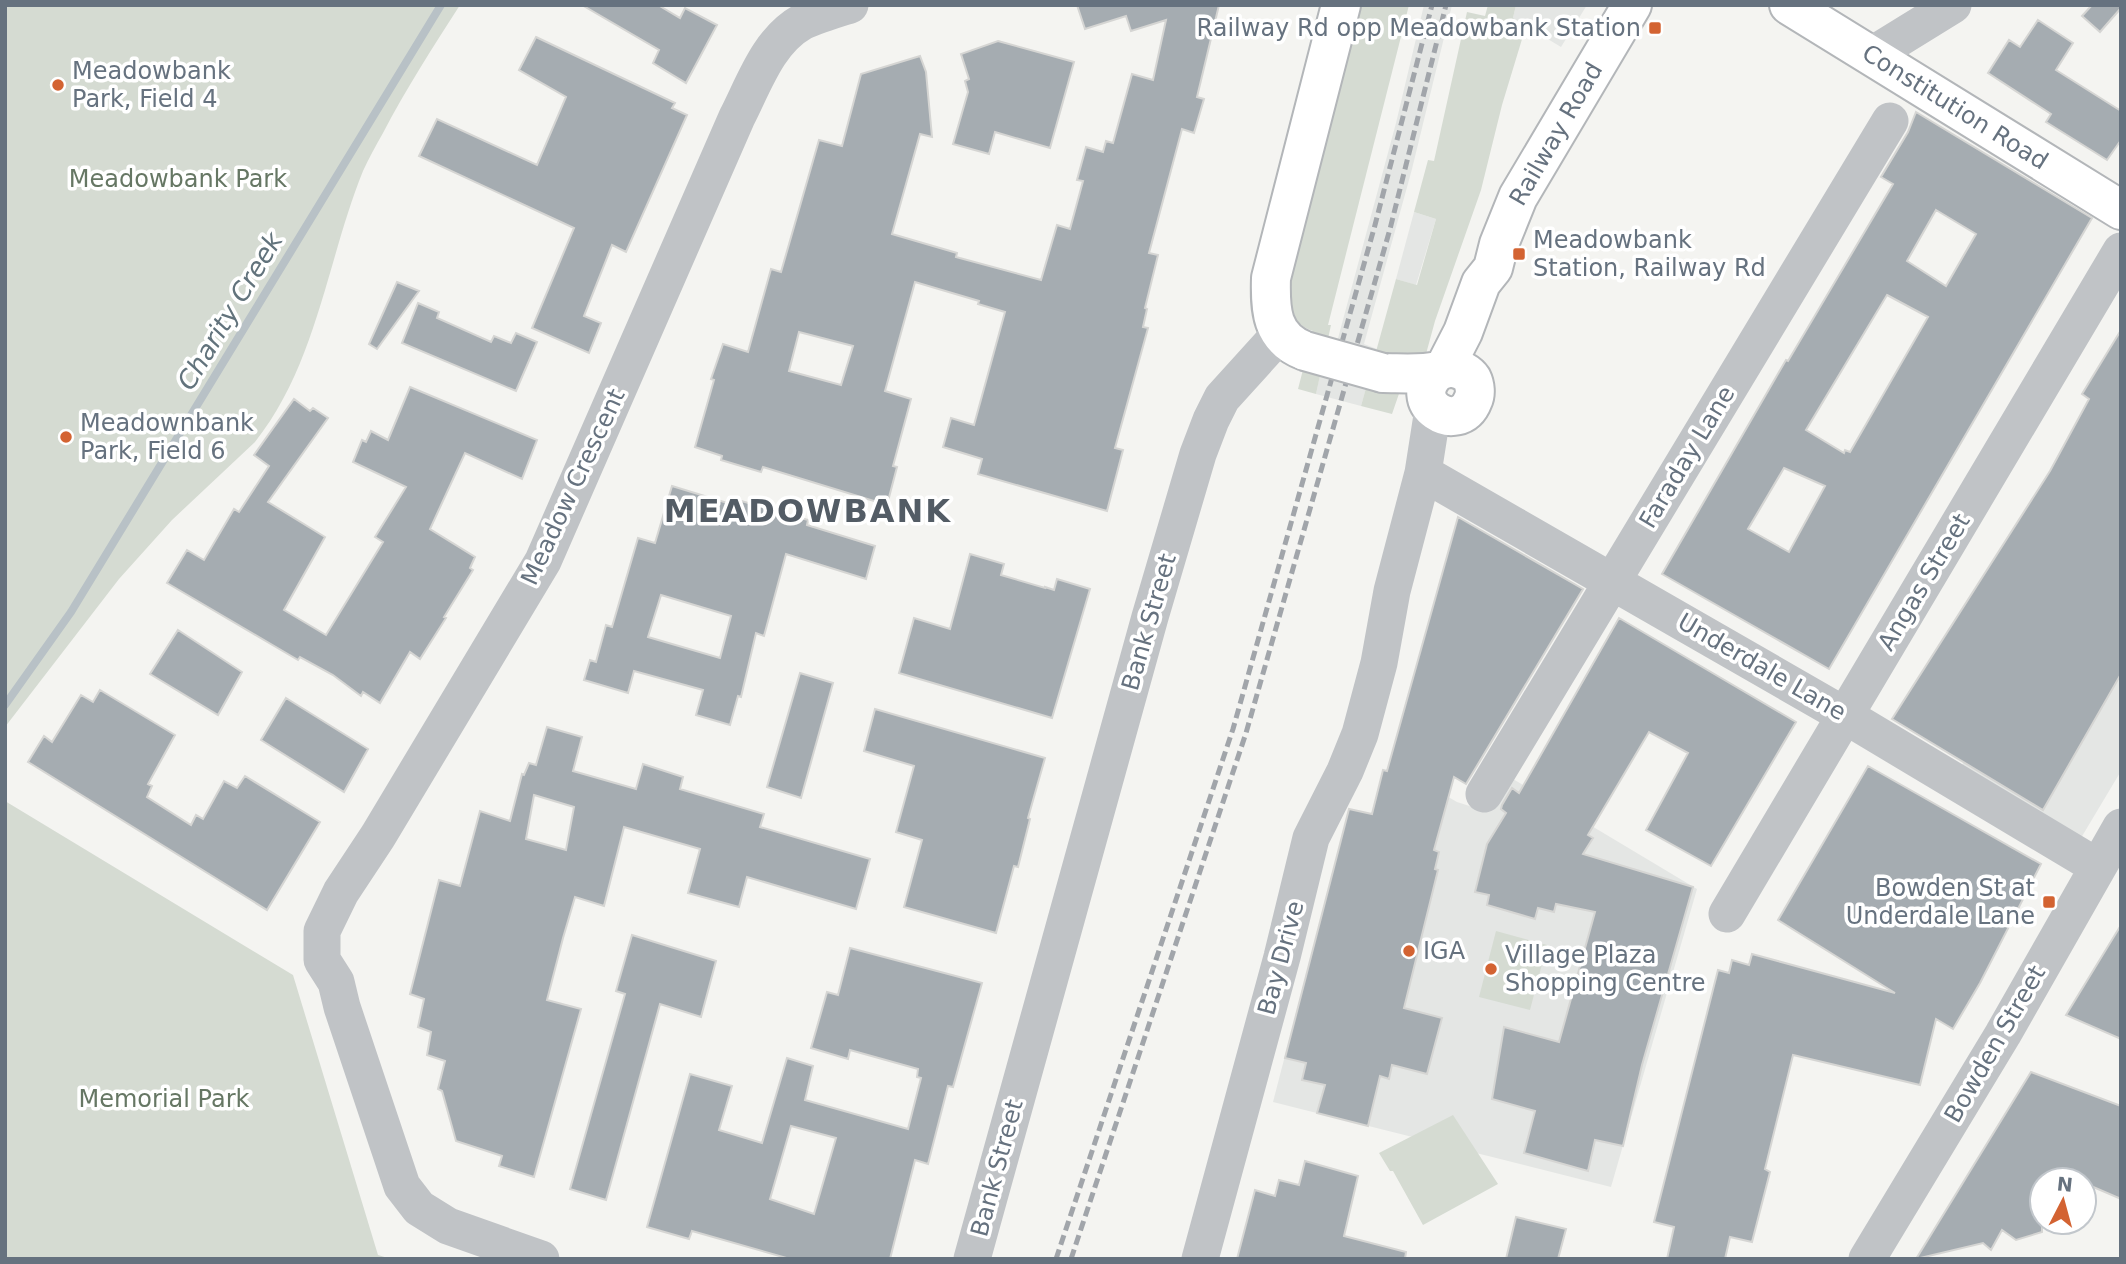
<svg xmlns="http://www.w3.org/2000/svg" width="2126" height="1264" viewBox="0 0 2126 1264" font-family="'DejaVu Sans',sans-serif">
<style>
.built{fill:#e4e6e4}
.green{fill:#d5dbd2}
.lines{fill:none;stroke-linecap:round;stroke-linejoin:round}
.stream{stroke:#b8c1c6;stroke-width:8}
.building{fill:#a5acb1;stroke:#d5d5d3;stroke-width:2;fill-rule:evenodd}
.major-casing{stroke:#b3b6b9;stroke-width:42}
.minor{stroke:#c0c3c6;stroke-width:37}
.major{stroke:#fff;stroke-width:38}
.rail{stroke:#a1a5aa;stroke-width:5;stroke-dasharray:10 5;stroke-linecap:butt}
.major-bridge-casing{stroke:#b3b6b9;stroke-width:42;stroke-linecap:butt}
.major-bridge{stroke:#fff;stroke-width:38}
.poi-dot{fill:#d36332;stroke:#fff;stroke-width:2.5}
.labels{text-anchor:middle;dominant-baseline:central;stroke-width:7;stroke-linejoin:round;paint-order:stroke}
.poi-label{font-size:24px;fill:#66727f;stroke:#fff;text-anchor:start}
.street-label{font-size:24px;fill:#66727f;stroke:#fff}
.park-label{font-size:24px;fill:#667764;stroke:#fff}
.water-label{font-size:26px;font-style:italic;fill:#62737c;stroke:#fff}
.district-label{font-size:32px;font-weight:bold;letter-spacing:2px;fill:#535c65;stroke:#fff}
</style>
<rect width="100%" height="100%" fill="#f4f4f1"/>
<path class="built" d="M1424 5H1452L1412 169 1364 344 1377 349 1361 406 1316 394 1327 340 1337 342 1396 123Z
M1516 5H1587L1561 47 1513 18Z
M1414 212 1436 219 1416 285 1396 279Z
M2052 614 2121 654V771L2078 843 1959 770Z
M1383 770 1415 778 1457 802 1485 811 1513 779 1697 889 1611 1187 1273 1102 1349 809 1372 814Z"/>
<path class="green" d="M5 5H460C433 47 406 89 383 133 376 145 369 158 363 171 327 260 317 364 255 442L172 520 119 579 5 727Z
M1356 5H1409L1328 325H1331L1316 394 1298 389 1313 331C1283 323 1288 282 1288 256Z
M1488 5H1516L1513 18 1526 26 1502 105 1481 190 1435 321 1426 354 1412 356 1392 414 1361 406 1396 279 1417 285 1436 219 1414 212 1428 160 1434 161 1467 12 1485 16Z
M5 801 293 975 378 1255 391 1259H5Z
M1496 931 1547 945 1530 1010 1479 997Z
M1453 1115 1498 1184 1423 1225 1393 1171H1390L1379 1153Z"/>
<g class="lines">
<path class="stream" d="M5 705 71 612 441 5"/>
</g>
<path class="building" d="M582 5H658L680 18 685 8 717 25 686 83 653 63 659 50Z
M1077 5H1219L1197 97 1204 99 1194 133 1182 129 1149 253 1158 255 1145 308 1147 309 1143 327 1148 328 1115 448 1123 450 1107 511 978 474 982 459 943 447 951 418 974 425 1005 312 978 304 979 301 915 282 885 391 911 399 893 466 897 467 887 505 763 467 761 472 721 460 722 456 695 447 714 380 711 379 723 344 748 352 771 269 781 272 819 140 842 146 861 74 920 56 926 72 932 137 920 134 892 234 957 253 956 257 1041 280 1057 225 1070 229 1083 181 1077 180 1086 147 1103 152 1106 141 1113 143 1132 74 1153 80 1166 20 1131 31 1126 16 1085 29ZM799 332 853 346 841 385 789 371Z
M2092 5H2121V8L2100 32 2082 16Z
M2038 20 2073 43 2056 70 2121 111V140L2107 160 2046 122 2051 114 1988 73 2009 40 2020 47Z
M536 37 675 103 672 108 687 115 626 252 612 245 584 316 601 323 589 353 532 328 574 228 419 156 437 119 537 165 566 97 519 70Z
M998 41 1074 62 1050 148 995 132 989 154 953 144 968 92 965 81 969 79 961 54Z
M1916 112 2092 218 1829 669 1662 574 1786 360 1788 361 1893 184 1881 177 1908 132ZM1936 210 1976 234 1946 286 1907 261ZM1887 295 1928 317 1850 452 1845 450 1844 453 1806 430ZM1784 468 1825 486 1789 552 1748 529Z
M397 282 419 291 377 349 369 344Z
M418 303 439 312 437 318 491 342 494 336 511 343 516 333 537 342 516 391 402 343Z
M2121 330V674L2043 810 1892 719 2050 471 2089 399 2082 394Z
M410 387 537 440 522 479 465 453 430 529 475 557 470 568 473 570 444 617 446 618 420 659 410 652 380 703 363 692 361 696 333 675 300 657 298 660 167 583 187 550 204 560 234 509 239 512 269 466 254 455 294 399 310 411 313 408 328 418 268 502 325 537 284 610 326 635 383 542 375 537 406 487 353 462 362 440 366 442 371 431 388 440Z
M672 486 737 506 738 500 808 520 807 525 875 546 866 579 786 554 764 636 756 633 741 697 738 696 730 725 696 715 703 690 634 671 628 693 584 680 590 660 596 662 606 625 612 627 638 538 655 543ZM661 595 731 616 720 658 648 637Z
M1458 517 1583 589 1466 784 1454 777 1434 850 1439 852 1435 869 1438 870 1404 1008 1442 1018 1427 1074 1392 1065 1389 1079 1380 1076 1368 1126 1317 1113 1325 1085 1302 1080 1306 1063 1285 1058 1349 809 1372 814 1383 770 1387 771Z
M970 554 1004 564 1001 575 1045 588V587L1054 590 1057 579 1090 589 1052 718 899 673 914 618 950 629Z
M1619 618 1796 722 1711 866 1646 830 1688 753 1649 732 1588 835 1593 838 1583 854 1693 887 1642 1065 1623 1146 1595 1140 1588 1171 1524 1153 1535 1111 1492 1099 1504 1027 1559 1042 1595 912 1556 904 1554 912 1538 908 1535 919 1487 905 1489 895 1475 892 1487 844 1506 813 1501 809 1502 805 1512 788 1519 793Z
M178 630 242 672 218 715 150 674Z
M800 673 833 683 801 798 767 787Z
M100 690 175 735 148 784 152 786 147 797 191 825 196 815 203 819 224 781 237 788 245 776 320 822 267 910 28 762 44 736 52 742 81 695 93 702Z
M286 698 368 749 344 792 261 740Z
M875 709 1045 758 1028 818 1030 819 1018 867 1014 866 996 933 904 907 922 840 896 832 914 766 864 751Z
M547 727 582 737 573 771 636 789 643 764 683 777 680 789 764 814 760 827 870 859 856 909 747 877 739 907 688 893 700 849 624 827 604 906 575 897 563 938 547 1000 581 1009 534 1177 499 1166 502 1156 456 1141 442 1091 438 1089 445 1061 427 1055 431 1032 418 1027 424 999 410 994 439 880 460 886 480 811 510 821 522 774 524 775 529 763 536 765ZM534 795 574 807 566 850 526 839Z
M1868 766 2041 864 1980 983 1953 1029 1936 1019 1920 1085 1793 1055 1765 1169 1770 1172 1752 1242 1730 1237 1725 1259H1667L1674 1227 1654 1222 1718 970 1729 973 1732 960 1749 965 1752 954 1895 993 1778 920Z
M2121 925V1039L2066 1015Z
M632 935 716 961 701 1017 660 1004 606 1200 570 1189 625 994 616 991Z
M850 948 982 983 953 1087 948 1086 928 1164 915 1160 890 1259H790L692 1231 689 1239 647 1227 690 1074 732 1086 719 1130 762 1143 787 1058 813 1066 805 1100 908 1129 921 1078 917 1077 918 1069 850 1050 848 1059 811 1048 827 992 838 995ZM791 1126 836 1138 814 1214 770 1199Z
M2031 1072 2121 1106V1199L2084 1183V1180H2042V1232L2016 1240 2002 1230 1991 1250 1983 1243 1916 1259Z
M1305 1161 1358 1176 1344 1236 1406 1252 1405 1259H1237L1255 1190 1275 1196 1279 1180 1299 1185Z
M1516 1217 1566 1229 1558 1259H1506Z"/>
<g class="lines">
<defs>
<path id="major" d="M1789 5 2121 210
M1305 351C1271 338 1270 310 1271 278L1341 5
M1444 369 1463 332 1481 283 1493 268 1499 244 1518 197 1632 5
M1383 373C1400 373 1421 375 1438 371 1443 370 1447 367 1453 368 1460 369 1468 373 1472 379 1475 385 1476 394 1473 400 1459 437 1402 403 1438 371"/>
</defs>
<use href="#major" class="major-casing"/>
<path class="minor" d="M1872 55 1953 5
M1423 473 1844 715 2098 867
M1484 794 1890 121
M1727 914 2121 251
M541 1259 448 1226 419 1208 402 1186 342 1007 336 982 322 960V931L341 892 378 836 543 561 737 117C754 84 768 41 802 22 817 15 834 10 850 5
M972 1259 1150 617 1198 454 1211 420 1222 398 1280 334
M1200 1259 1282 957 1311 838 1345 771 1360 734 1379 663 1392 591 1423 473 1433 409
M1867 1259 2003 1034 2121 827"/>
<use href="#major" class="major"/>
<path class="rail" d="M1056 1259 1233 729 1375 225 1432 5
M1071 1259 1246 733 1390 229 1446 5"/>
<defs>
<path id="major-bridge" d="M1305 351 1383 373"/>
</defs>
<use href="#major-bridge" class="major-bridge-casing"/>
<use href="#major-bridge" class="major-bridge"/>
</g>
<g class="poi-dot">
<rect x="1648" y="21" width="14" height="14" rx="3.5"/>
<circle cx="58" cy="85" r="7"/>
<rect x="1512" y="247" width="14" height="14" rx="3.5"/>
<circle cx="66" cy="437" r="7"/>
<rect x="2042" y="895" width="14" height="14" rx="3.5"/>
<circle cx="1409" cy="951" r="7"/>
<circle cx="1491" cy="969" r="7"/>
</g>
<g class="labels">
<g class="poi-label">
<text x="1641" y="28" text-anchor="end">Railway Rd opp Meadowbank Station</text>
<text x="72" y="71">Meadowbank<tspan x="72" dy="28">Park, Field 4</tspan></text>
<text x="1533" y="240">Meadowbank<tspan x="1533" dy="28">Station, Railway Rd</tspan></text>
<text x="80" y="423">Meadownbank<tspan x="80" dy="28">Park, Field 6</tspan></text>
<text x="2035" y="888" text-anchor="end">Bowden St at<tspan x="2035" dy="28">Underdale Lane</tspan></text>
<text x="1423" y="951">IGA</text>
<text x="1505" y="955">Village Plaza<tspan x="1505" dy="28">Shopping Centre</tspan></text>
</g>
<g class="street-label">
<text transform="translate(1955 107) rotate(32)">Constitution Road</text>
<text transform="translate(1556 134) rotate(-60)">Railway Road</text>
<text transform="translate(1687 457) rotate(-59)">Faraday Lane</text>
<text transform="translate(573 487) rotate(-65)">Meadow Crescent</text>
<text transform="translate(1924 582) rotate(-59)">Angas Street</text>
<text transform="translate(1149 622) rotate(-74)">Bank Street</text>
<text transform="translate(1762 667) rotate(30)">Underdale Lane</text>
<text transform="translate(1281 958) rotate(-75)">Bay Drive</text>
<text transform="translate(1995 1044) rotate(-60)">Bowden Street</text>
<text transform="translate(997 1168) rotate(-75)">Bank Street</text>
</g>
<g class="park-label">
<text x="178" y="179">Meadowbank Park</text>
<text x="164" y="1099">Memorial Park</text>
</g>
<g class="water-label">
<text transform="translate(230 311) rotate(-59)">Charity Creek</text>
</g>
<g class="district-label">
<text x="808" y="511">MEADOWBANK</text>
</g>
</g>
<rect width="2126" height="1264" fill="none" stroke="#66727f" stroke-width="14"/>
<g transform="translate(2063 1201) rotate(6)"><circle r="33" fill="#ffffff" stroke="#c2c7cc" stroke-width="2"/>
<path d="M0-5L12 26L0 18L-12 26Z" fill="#d36332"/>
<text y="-10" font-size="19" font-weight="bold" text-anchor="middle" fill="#66727f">N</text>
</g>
</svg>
